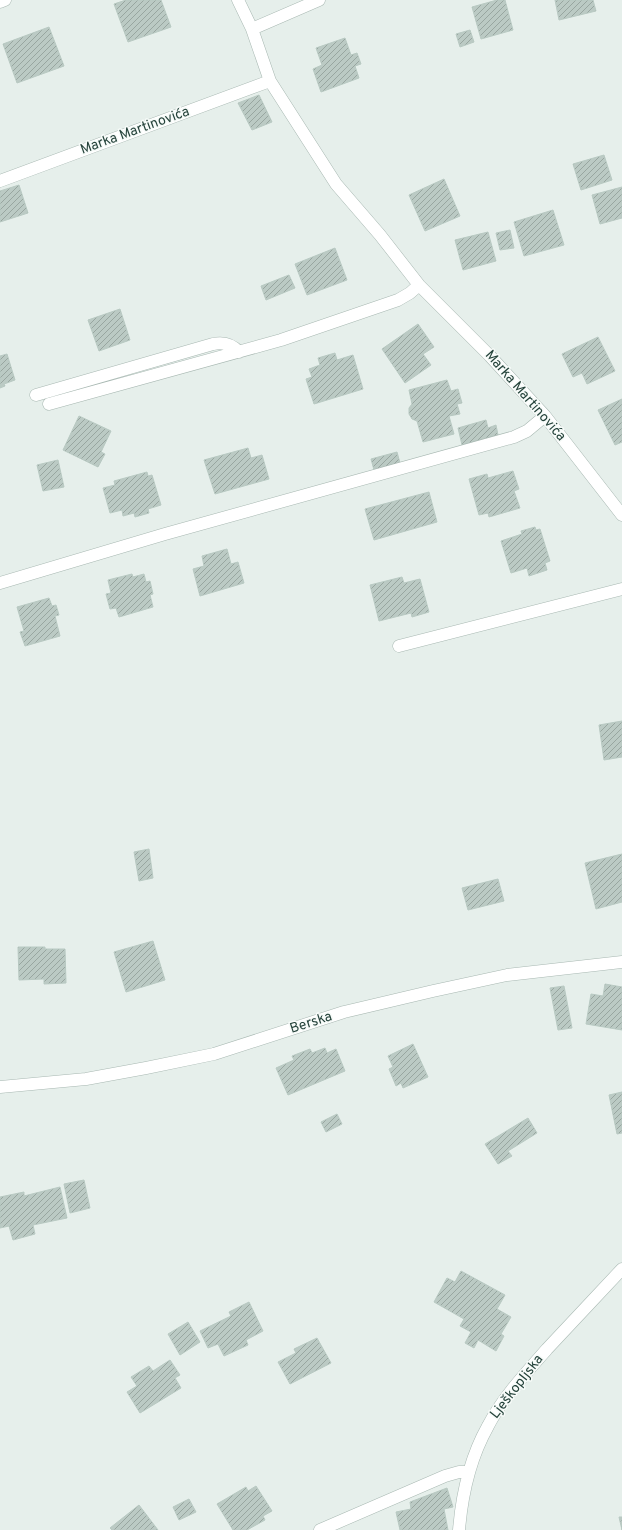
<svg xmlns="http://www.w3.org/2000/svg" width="622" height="1530" viewBox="0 0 622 1530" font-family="Overpass,sans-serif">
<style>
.building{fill:url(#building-hatch);stroke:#b8c9c2}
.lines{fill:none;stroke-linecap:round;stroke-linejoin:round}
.minor-casing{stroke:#a8b8b2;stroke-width:13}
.minor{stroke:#fff;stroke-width:12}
.labels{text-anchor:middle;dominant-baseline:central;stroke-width:3;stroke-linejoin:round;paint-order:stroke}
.street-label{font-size:14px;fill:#24423a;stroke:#f7fbf9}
</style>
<defs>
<pattern id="building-hatch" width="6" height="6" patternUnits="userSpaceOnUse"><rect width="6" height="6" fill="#bbcac4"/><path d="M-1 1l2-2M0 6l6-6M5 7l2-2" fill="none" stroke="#98a6a0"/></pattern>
</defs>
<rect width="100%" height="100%" fill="#e6efeb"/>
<path class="building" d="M126 0H161L171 27 128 42 114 4Z
M497 0H505L513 30 481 39 472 7Z
M555 0H593L596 11 559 20Z
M49 27 64 66 17 83 3 44Z
M470 30 474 42 460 47 456 34Z
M345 38 351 55 357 53 361 64 355 66 359 78 321 92 313 69 322 65 316 48Z
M259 95 272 122 252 130 238 103Z
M604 155 612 180 581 190 573 164Z
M444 179 460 216 425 231 409 195Z
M19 185 28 213 0 222V191Z
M622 187V218L600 224 592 195Z
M553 210 564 245 524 256 514 222Z
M510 230 514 248 500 250 496 233Z
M488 232 496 261 463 270 455 240Z
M335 248 347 280 307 295 295 264Z
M289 275 295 288 266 300 261 286Z
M120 309 130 340 99 351 88 320Z
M418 324 434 347 423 354 431 365 405 383 382 349Z
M598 337 615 371 587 384 582 373 573 377 562 354Z
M335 353 337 360 353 355 363 389 314 404 306 379 312 377 309 369 320 365 318 358Z
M7 354 15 380 4 384 5 386 0 388V356Z
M447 380 451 391 458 389 462 403 457 404 460 414 449 416 454 434 423 442 417 421 412 419 409 414V408L412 404 409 390Z
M622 399V442L615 445 598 410Z
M79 416 111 431 101 452 105 454 98 467 63 450Z
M486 420 488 428 496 425 498 435 462 445 458 428Z
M248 448 251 458 262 455 269 479 215 494 204 460Z
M397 452 400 463 374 470 371 459Z
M58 460 64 487 43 491 37 465Z
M513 471 519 489 514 491 520 508 489 517 488 513 479 515 469 479 487 474 488 478Z
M147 472 148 476 152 475 161 505 148 509 149 513 135 517 134 513 123 516 122 510 110 513 103 488 115 485 114 481Z
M429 492 437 522 374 540 365 509Z
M535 527 536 530 540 529 550 561 545 563 547 570 529 576 527 568 511 573 501 541 522 534 521 531Z
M227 549 231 564 238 562 244 583 200 596 193 569 204 566 202 556Z
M132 574 133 577 144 574 146 582 150 581 153 594 150 595 153 607 119 617 116 608 110 609 106 594 111 593 108 580Z
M402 577 404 583 420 579 429 612 412 617 411 613 379 621 370 585Z
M49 598 52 606 56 605 59 615 55 616 60 636 25 646 20 632 24 631 17 607Z
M622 721V757L604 760 599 725Z
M149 849 153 878 139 881 134 852Z
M622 854V902L596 909 585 863Z
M498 879 504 901 468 910 462 888Z
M153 941 165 980 126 992 114 952Z
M18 947H45V949H65L66 983 44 984V979L19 980Z
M605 984 622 987V1030L586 1024 591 994 603 996Z
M564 986 572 1028 558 1030 550 988Z
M413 1044 428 1077 403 1088 401 1083 396 1086 389 1069 393 1067 388 1056Z
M325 1048 327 1053 336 1049 345 1071 288 1095 276 1068 294 1060 292 1056 310 1049 312 1053Z
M622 1092V1133L617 1134 609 1095Z
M337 1114 342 1124 326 1132 321 1122Z
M528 1118 537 1133 508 1151 512 1156 498 1164 485 1144Z
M84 1180 90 1208 70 1213 64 1184Z
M60 1187 67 1218 33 1225 35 1234 13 1240 9 1226 0 1228V1197L24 1192V1196Z
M461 1271 505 1295 497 1309 511 1317 501 1334 504 1336 496 1351 478 1340 474 1348 465 1343 471 1332 460 1326 464 1319 434 1302 447 1278 455 1282Z
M249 1302 263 1331 246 1340 248 1345 224 1356 218 1344 208 1348 200 1331 231 1316 229 1312Z
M188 1322 200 1342 180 1355 168 1334Z
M317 1338 331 1363 290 1384 278 1362 296 1353 294 1349Z
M170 1360 180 1375 175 1378 181 1388 140 1413 127 1392 137 1386 131 1377 149 1366 153 1371Z
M256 1486 272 1511 263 1516 265 1520 247 1530H233L217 1504 246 1487 248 1491Z
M447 1488 453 1507 444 1509 448 1530H400L396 1512 411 1509 410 1502Z
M189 1499 196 1512 179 1520 173 1507Z
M139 1505 158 1530H112L110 1528Z
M619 1517H622V1530Z"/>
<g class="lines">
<defs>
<path id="minor" d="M238 0 252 29 270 81 336 184 380 235 419 285 490 356 545 416 622 515
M0 2 5 0
M252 29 319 0
M0 181 270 81
M36 395 213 344C223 342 232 344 239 352
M49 404 281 340 398 300 410 293 419 285
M0 583 165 534 514 437 527 431 545 416
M399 646 622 589
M0 1087 86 1079 146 1068 214 1054 344 1012 433 991 507 975 622 962
M320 1530 445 1476 459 1472H469
M459 1530C462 1493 470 1458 488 1426 503 1397 526 1373 547 1349 572 1322 597 1296 622 1269"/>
</defs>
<use href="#minor" class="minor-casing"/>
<use href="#minor" class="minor"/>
</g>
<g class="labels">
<g class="street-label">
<text transform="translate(135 131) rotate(-20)">Marka Martinovića</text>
<text transform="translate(525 396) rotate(49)">Marka Martinovića</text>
<text transform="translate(311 1023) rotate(-18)">Berska</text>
<text transform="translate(517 1387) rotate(-52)">Lješkopljska</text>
</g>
</g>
</svg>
